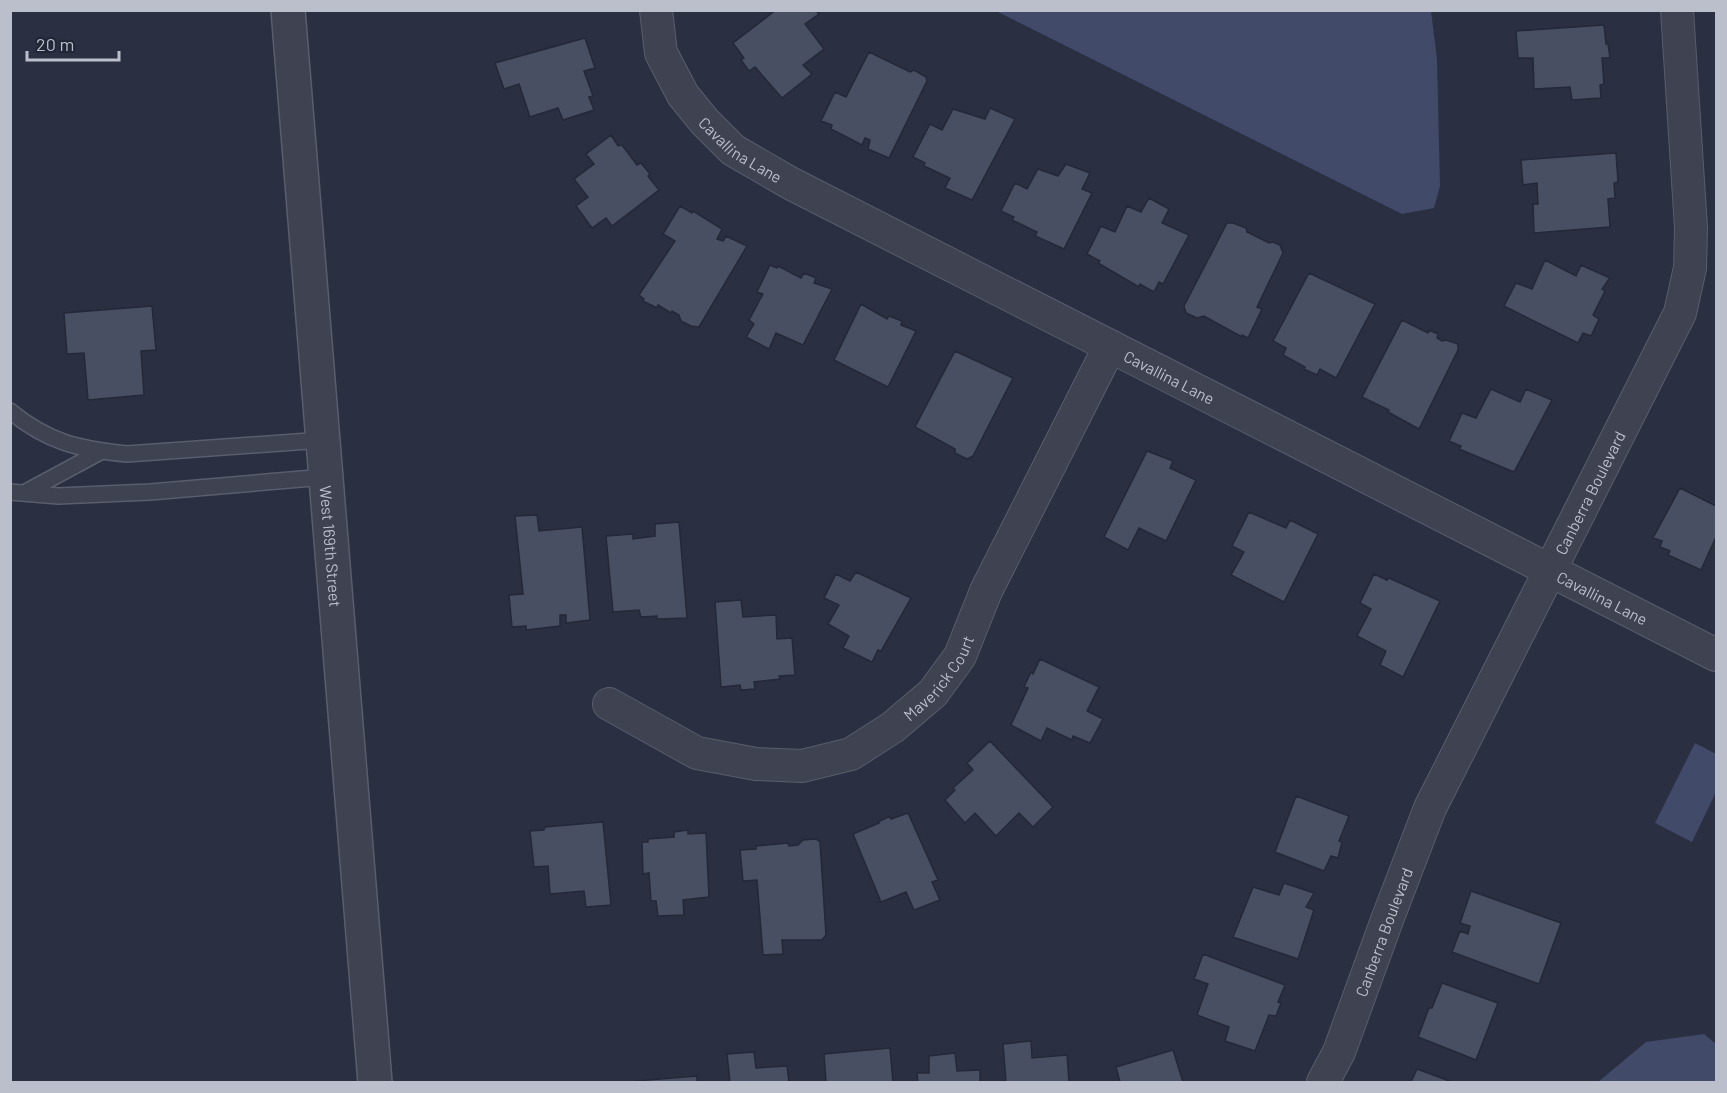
<svg xmlns="http://www.w3.org/2000/svg" width="1727" height="1093" viewBox="0 0 1727 1093" font-family="Barlow,sans-serif">
<style>
.water{fill:#414a69}
.building{fill:#494f63;stroke:#242939;stroke-width:1.5}
.lines{fill:none;stroke-linecap:round;stroke-linejoin:round}
.service-casing{stroke:#595d6c;stroke-width:18}
.minor-casing{stroke:#595d6c;stroke-width:34}
.tertiary-casing{stroke:#595d6c;stroke-width:36}
.service{stroke:#3e4251;stroke-width:15}
.minor{stroke:#3e4251;stroke-width:32}
.tertiary{stroke:#3e4251;stroke-width:33}
.labels{text-anchor:middle;dominant-baseline:central;stroke-width:4.5;stroke-linejoin:round;paint-order:stroke}
.street-label{font-size:16px;fill:#bbbecb;stroke:#222737}
</style>
<rect width="100%" height="100%" fill="#2a2f41"/>
<path class="water" d="M996 11H1431L1437 59 1440 186 1434 208 1402 214Z
M1695 743 1716 754V792L1692 842 1655 823Z
M1704 1034 1716 1044V1082H1598L1646 1042Z"/>
<path class="building" d="M776 10H815L819 14 805 24 824 49 803 65 812 74 782 98 755 67 749 71 741 60 744 58 733 43Z
M1604 25 1606 44H1608L1610 58H1602L1604 84 1600 85 1601 98 1572 100 1570 87 1534 89 1533 58H1518L1516 31Z
M585 38 595 68 584 71 593 96 589 97 594 110 563 120 558 108 530 117 519 84 504 89 495 63Z
M869 52 910 72 914 70 926 77 927 81 889 158 868 149 870 140 865 138 862 145 831 129 832 125 821 121 835 92 846 97Z
M990 108 1015 119 972 200 945 188 950 178 924 166 925 163 913 157 930 124 942 130 953 109 985 119Z
M611 135 618 146 622 145 637 165 641 163 650 174 648 176 659 190 612 226 606 218 592 228 576 206 588 197 574 179 594 164 586 154Z
M1616 153 1618 182 1614 183 1615 198 1608 199 1610 227 1534 233 1533 204H1538L1537 183 1523 185 1521 160Z
M1066 164 1090 173 1082 189 1092 193 1064 249 1035 236 1037 232 1012 220 1014 217 1001 211 1015 183 1027 189 1038 169 1058 176Z
M1149 198 1169 209 1162 223 1189 235 1163 284 1159 282 1154 292 1140 284 1139 287 1098 263 1100 261 1087 254 1101 226 1115 232 1127 206 1141 212Z
M680 206 692 213 693 211 722 229 717 239 723 241 726 236 747 246 699 327 691 326 681 321 679 315 672 311 671 313 658 305 657 308 643 301 644 299 639 295 675 241 663 234Z
M1227 223H1233L1246 228 1247 232 1269 243 1273 242 1280 245 1283 253 1257 307 1262 309 1248 338 1242 335V337L1204 316 1197 318 1186 313 1184 306Z
M1545 260 1576 276 1581 265 1610 278 1602 289 1605 291 1593 315 1599 319 1591 336 1583 333 1578 343 1504 306 1516 283 1532 289Z
M770 265 777 268 778 266 801 278 804 273 816 278 814 283 832 289 803 345 776 333 769 349 746 337 754 324 749 320 763 294 757 292Z
M1309 273 1375 304 1336 378 1320 369 1317 375 1304 369 1305 367 1283 355 1286 348 1273 341Z
M861 304 887 319 889 316 902 321 901 325 916 331 888 387 834 360Z
M152 306 156 350 141 351 144 395 88 400 84 353 67 354 64 313Z
M1402 320 1428 333 1429 330 1438 334 1437 338 1442 341 1446 340 1458 344V350L1419 429 1388 412 1389 410 1362 397Z
M955 351 1013 378 973 456 967 459 955 453V449L915 427Z
M1491 389 1520 402 1526 389 1552 400 1514 472 1459 449 1461 446 1449 441 1462 413 1476 418Z
M1147 451 1173 461 1170 468 1196 480 1166 541 1139 528 1128 550 1104 537Z
M1680 488 1716 506V537L1701 570 1668 555 1670 551 1660 547 1662 541 1653 538Z
M1249 512 1286 528 1290 520 1318 534 1284 602 1231 575 1244 552 1232 546Z
M537 515 539 531 582 527 590 620 566 623V615H560V626L526 630V626L512 627 509 595 523 594 515 516Z
M679 522 687 618 657 619V616L641 617 639 610 613 612 606 536 633 534V539L655 536V524Z
M856 572 911 598 881 651 878 650 872 662 843 648 849 636 828 624 839 605 824 598 836 574 850 581Z
M1374 574 1387 580 1389 578 1440 601 1403 677 1380 665 1386 651 1357 636 1371 609 1360 603Z
M741 600 743 617 776 615 777 639 792 638 795 675 779 676 780 679 754 682 755 689 741 690 740 685 721 687 715 602Z
M1040 659 1099 687 1087 711 1103 719 1090 743 1073 736 1072 740 1047 728 1041 741 1011 725 1028 688 1024 687 1031 672 1033 674Z
M990 741 1053 807 1033 827 1019 813 996 836 975 813 965 823 945 800 955 790 953 788 973 770 967 763Z
M1296 796 1349 816 1339 841 1342 842 1338 858 1331 856 1324 871 1275 852Z
M908 813 938 880 932 882 940 900 914 910 906 892 881 902 853 834 879 823 878 822 890 816 891 819Z
M603 822 611 905 586 907 584 891 550 894 548 866 534 867 530 831 544 830 545 827Z
M688 830V834L706 833 709 897 683 900 684 915 658 916 656 901H651L649 873 643 874 642 842H648V839L674 837V832Z
M816 839 820 842 826 935 822 940H782L783 954 763 955 757 880 743 881 740 850 756 849V846L788 843 789 846 798 845 803 840Z
M1284 883 1314 893 1306 907 1314 910 1298 959 1233 937 1253 887 1279 895Z
M1471 891 1561 923 1539 984 1452 952 1460 931 1468 934 1470 926 1460 923Z
M1203 954 1285 985 1278 1002 1281 1003 1276 1016 1269 1015 1255 1051 1225 1041 1229 1027 1197 1015 1208 984 1194 979Z
M1442 983 1498 1003 1476 1060 1418 1037 1429 1008H1432Z
M1031 1041 1032 1058 1067 1055 1069 1082H1006L1003 1044Z
M890 1048 893 1082H826L824 1054Z
M1173 1050 1183 1082H1120L1116 1067Z
M754 1052 756 1068 787 1066 789 1082H730L727 1054Z
M955 1053 957 1071 980 1070V1082H918L917 1073H929V1056Z
M1417 1069 1452 1082H1411Z
M697 1076V1082H637L636 1081Z"/>
<g class="lines">
<defs>
<path id="service" d="M10 411C49 443 79 449 127 454L323 440
M10 492 58 496 150 492 325 477
M24 493 102 451"/>
<g id="minor">
<path id="s1" d="M656 10 661 53 683 95 705 122 733 150 790 183 1716 655"/>
<path id="s2" d="M609 704 697 753 756 764 802 766 851 754 893 727 933 693 960 656 986 591 1110 346"/>
<path id="s3" d="M1323 1082 1339 1052 1387 920 1430 808 1680 313 1690 268 1691 228 1677 10"/>
</g>
<g id="tertiary">
<path id="s4" d="M288 10 375 1082"/>
</g>
</defs>
<use href="#service" class="service-casing"/>
<use href="#minor" class="minor-casing"/>
<use href="#tertiary" class="tertiary-casing"/>
<use href="#service" class="service"/>
<use href="#minor" class="minor"/>
<use href="#tertiary" class="tertiary"/>
</g>
<g class="labels">
<g class="street-label">
<text stroke="none"><textPath href="#s1" startOffset="171">Cavallina Lane</textPath></text>
<text stroke="none"><textPath href="#s1" startOffset="657">Cavallina Lane</textPath></text>
<text stroke="none"><textPath href="#s3" startOffset="648">Canberra Boulevard</textPath></text>
<text stroke="none"><textPath href="#s4" startOffset="538">West 169th Street</textPath></text>
<text stroke="none"><textPath href="#s1" startOffset="1143">Cavallina Lane</textPath></text>
<text stroke="none"><textPath href="#s2" startOffset="375">Maverick Court</textPath></text>
<text stroke="none"><textPath href="#s3" startOffset="162">Canberra Boulevard</textPath></text>
</g>
</g>
<rect width="1727" height="1093" fill="none" stroke="#bbbecb" stroke-width="24"/>
<path d="M27 51v9h92v-9" fill="none" stroke="#bbbecb" stroke-width="3"/>
<text x="36" y="51" font-size="18" fill="#bbbecb" stroke="#222737" stroke-width="4.5" paint-order="stroke">20 m</text>
</svg>
